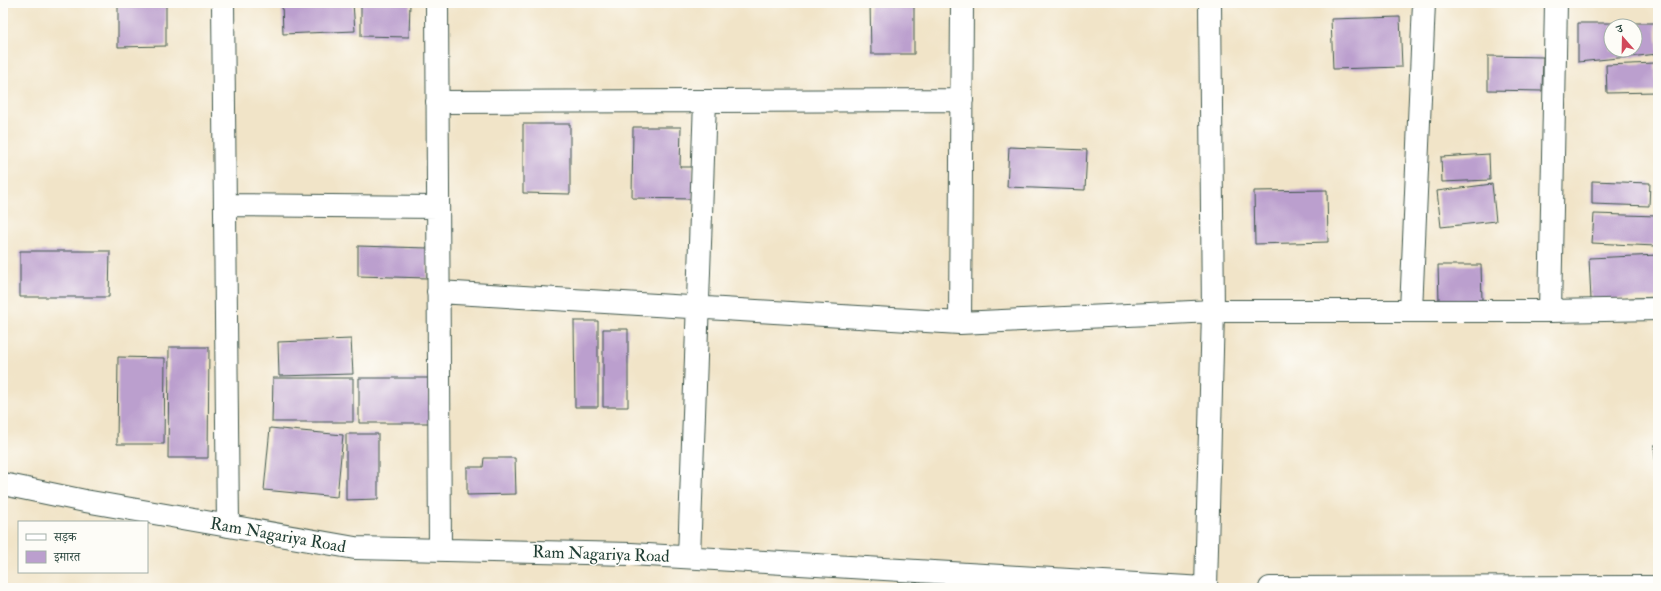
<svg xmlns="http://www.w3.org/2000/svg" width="1661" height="591" viewBox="0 0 1661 591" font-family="'IM FELL Double Pica','Noto Serif Devanagari',serif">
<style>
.building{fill:#bb9fce;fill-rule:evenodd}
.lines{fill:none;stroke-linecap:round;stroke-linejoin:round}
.minor-casing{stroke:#3e564a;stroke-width:24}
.minor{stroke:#fff;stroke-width:22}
.labels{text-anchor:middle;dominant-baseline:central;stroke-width:3;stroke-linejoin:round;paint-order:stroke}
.street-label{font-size:17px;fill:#1f3d34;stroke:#fdfcf7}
</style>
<rect width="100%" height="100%" fill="#fdfcf7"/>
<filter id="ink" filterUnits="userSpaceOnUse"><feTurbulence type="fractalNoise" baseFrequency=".025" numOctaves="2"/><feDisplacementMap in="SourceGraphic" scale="8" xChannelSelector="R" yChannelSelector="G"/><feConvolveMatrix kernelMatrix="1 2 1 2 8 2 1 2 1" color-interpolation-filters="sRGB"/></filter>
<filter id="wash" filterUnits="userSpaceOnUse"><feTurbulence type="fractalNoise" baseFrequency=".012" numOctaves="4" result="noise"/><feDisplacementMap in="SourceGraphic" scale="16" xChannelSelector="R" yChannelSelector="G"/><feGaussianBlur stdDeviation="0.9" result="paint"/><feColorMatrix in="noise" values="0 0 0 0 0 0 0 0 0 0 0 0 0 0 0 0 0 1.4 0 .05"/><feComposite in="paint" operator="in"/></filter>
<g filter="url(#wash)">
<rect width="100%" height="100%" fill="#f1e4c8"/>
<g id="blocks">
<path class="building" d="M118 3H166V46L118 47Z
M282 3H353L355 31 283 34Z
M361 3H410L409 37 361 36Z
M870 3H914V54H871Z
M1400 17 1402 67 1333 69 1331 19Z
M1578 23H1656L1658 54 1578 62ZM1611 26H1635V50H1611Z
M1488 56 1543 57 1542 91 1488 90Z
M1655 63 1656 92 1607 93 1606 65Z
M523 124H570V194L523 193Z
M633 127H681L680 167H693V199L632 198Z
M1009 147 1087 150 1085 190 1007 187Z
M1489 154 1490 180 1442 182 1441 157Z
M1592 181 1650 183 1649 206 1592 204Z
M1492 184 1496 221 1441 227 1437 191Z
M1327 190 1328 242 1255 244 1254 191Z
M1594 214 1657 216 1655 246 1592 243Z
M358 246 428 248 427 278 358 276Z
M20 251H110L109 297H20Z
M1658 255V297L1591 300 1589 258Z
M1438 265H1481L1482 300 1439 301Z
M574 321H598V407H575Z
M603 329H628V407H603Z
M351 339 353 374 279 376 278 342Z
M169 347H209L208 458H168Z
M118 357 165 358 164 444H117Z
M273 378H353V422H272Z
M359 378H430V423H359Z
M270 428 343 435 337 497 264 490Z
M346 434H378V499L346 500Z
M1654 445H1658V478H1657Z
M484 458H515L516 494 467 495V467H483Z"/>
</g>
</g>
<g filter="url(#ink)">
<use href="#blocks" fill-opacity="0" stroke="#3e564a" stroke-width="1"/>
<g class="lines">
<defs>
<path id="minor" d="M223 3 228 526
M437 3 440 550
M1424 3 1411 311H1550L1556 3
M437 102 962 100
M225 205 438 207
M438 292 960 323 962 3
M1550 311 1658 309
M960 323 1213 311H1411
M3 484 85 501 355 548 631 554 1204 588
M689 557 705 101
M1206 588 1213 311 1210 3
M1270 588 1658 587"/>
</defs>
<use href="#minor" class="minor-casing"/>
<use href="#minor" class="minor"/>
</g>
</g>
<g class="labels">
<g class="street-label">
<text transform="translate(278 535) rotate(10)">Ram Nagariya Road</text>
<text transform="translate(601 554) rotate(2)">Ram Nagariya Road</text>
</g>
</g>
<rect width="1661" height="591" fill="none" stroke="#fdfcf7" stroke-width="16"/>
<rect x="18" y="521" width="130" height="52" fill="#fdfcf7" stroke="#a4b0a9"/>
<rect x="26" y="534" width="20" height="6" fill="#ffffff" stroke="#a4b0a9"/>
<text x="54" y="541" font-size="12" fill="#1f3d34">सड़क</text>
<rect x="26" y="551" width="20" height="12" fill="#bb9fce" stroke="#a4b0a9"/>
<text x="54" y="561" font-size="12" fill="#1f3d34">इमारत</text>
<g transform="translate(1623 38) rotate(340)"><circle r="19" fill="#fdfcf7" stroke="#a4b0a9"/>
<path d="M0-3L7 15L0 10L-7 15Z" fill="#d1495b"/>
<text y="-6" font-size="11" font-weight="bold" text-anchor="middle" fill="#1f3d34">उ</text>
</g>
</svg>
